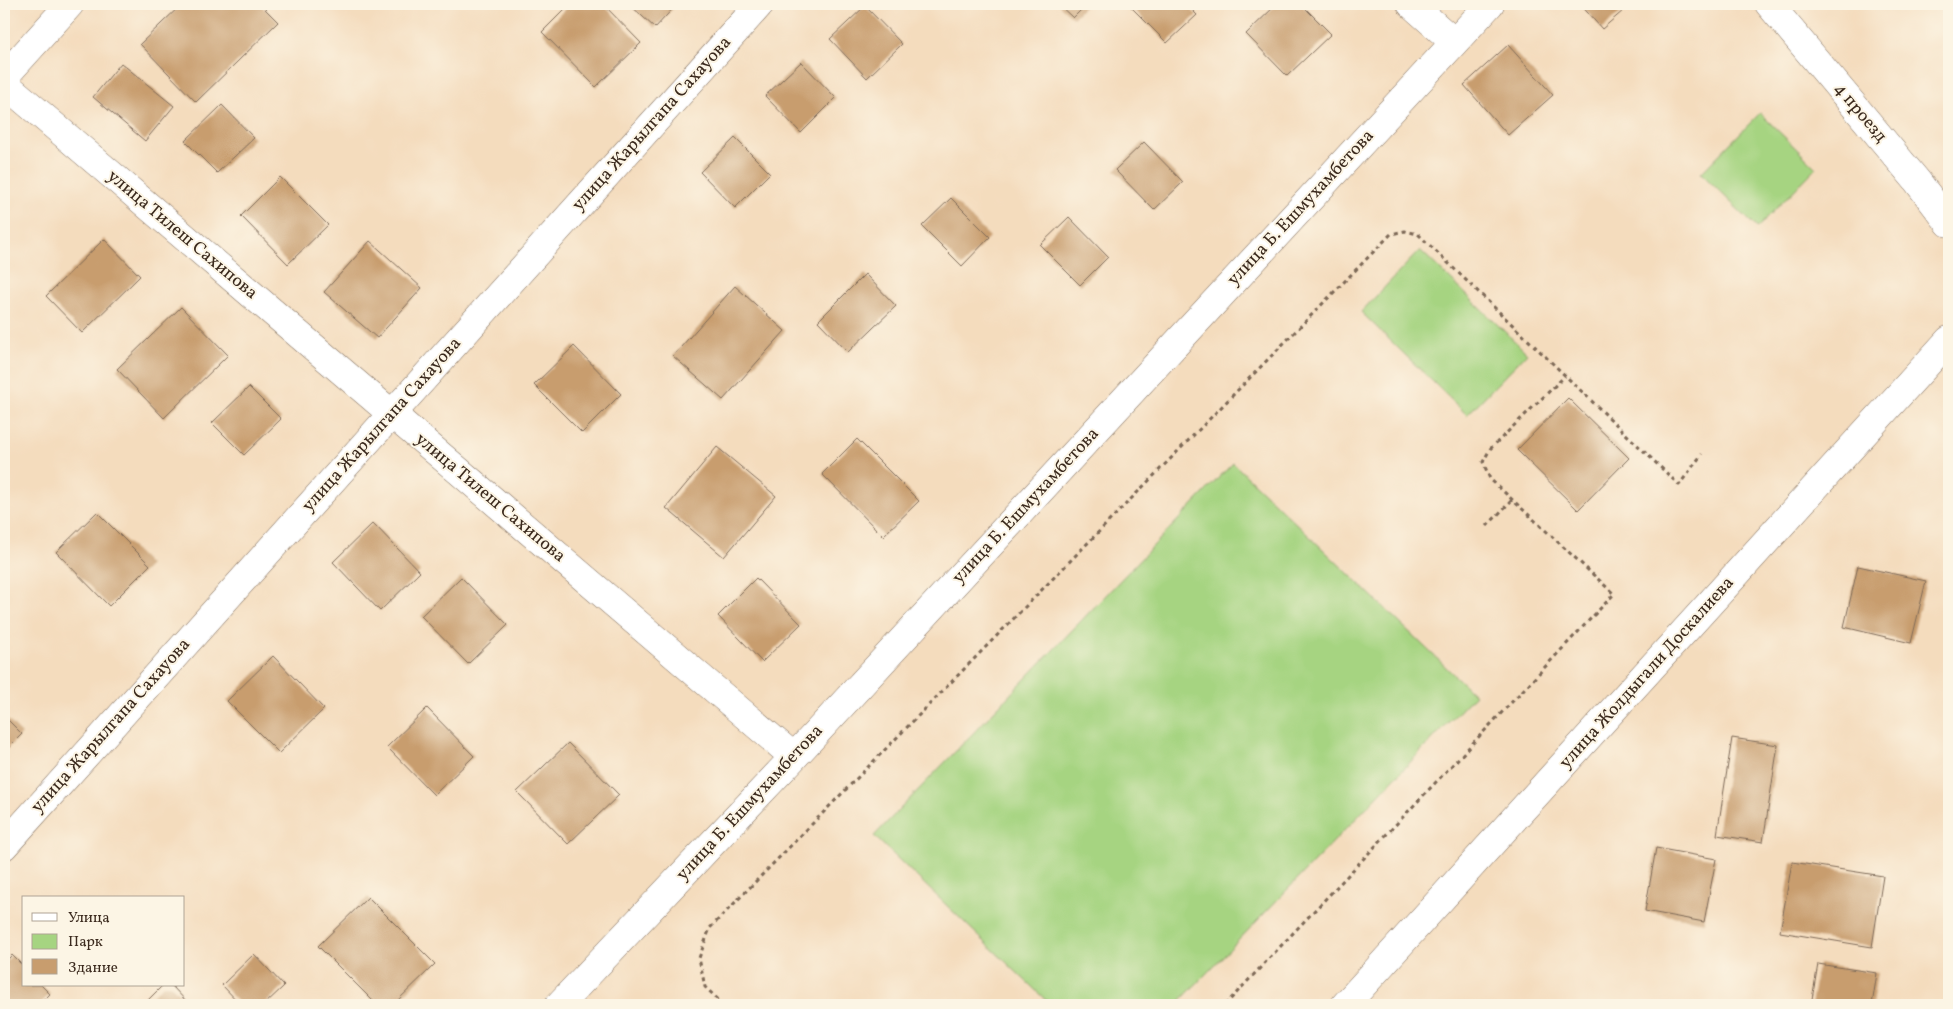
<svg xmlns="http://www.w3.org/2000/svg" width="1953" height="1009" viewBox="0 0 1953 1009" font-family="Vollkorn,serif">
<style>
.green{fill:#a6d481;stroke:#707f50}
.building{fill:#c89d6e}
.lines{fill:none;stroke-linecap:round;stroke-linejoin:round}
.minor-casing{stroke:#7c6856;stroke-width:29}
.path{stroke:#7c6856;stroke-width:3;stroke-dasharray:4 4;stroke-linecap:butt}
.minor{stroke:#fff;stroke-width:28}
.labels{text-anchor:middle;dominant-baseline:central;stroke-width:4;stroke-linejoin:round;paint-order:stroke}
.street-label{font-size:18px;fill:#3b2a1e;stroke:#fcf5e5}
</style>
<rect width="100%" height="100%" fill="#fcf5e5"/>
<filter id="ink" filterUnits="userSpaceOnUse"><feTurbulence type="fractalNoise" baseFrequency=".02" numOctaves="2"/><feDisplacementMap in="SourceGraphic" scale="10" xChannelSelector="R" yChannelSelector="G"/><feConvolveMatrix kernelMatrix="1 2 1 2 8 2 1 2 1" color-interpolation-filters="sRGB"/></filter>
<filter id="wash" filterUnits="userSpaceOnUse"><feTurbulence type="fractalNoise" baseFrequency=".0096" numOctaves="4" result="noise"/><feDisplacementMap in="SourceGraphic" scale="20" xChannelSelector="R" yChannelSelector="G"/><feGaussianBlur stdDeviation="1.12" result="paint"/><feColorMatrix in="noise" values="0 0 0 0 0 0 0 0 0 0 0 0 0 0 0 0 0 1.4 0 .05"/><feComposite in="paint" operator="in"/></filter>
<g filter="url(#wash)">
<rect width="100%" height="100%" fill="#f4dcbd"/>
<path class="green" d="M1760 113 1816 168 1757 228 1701 173Z
M1420 250 1527 353 1467 415 1361 312Z
M1233 463 1475 695 1176 1005H1051L874 836Z"/>
<g id="blocks">
<path class="building" d="M182 4H260L278 22 196 102 140 44Z
M570 4H603L641 43 596 87 542 32Z
M629 4H677L655 28Z
M1058 4H1087L1073 18Z
M1134 4H1186L1197 15 1167 43 1131 7Z
M1277 4H1301L1331 34 1287 76 1246 34Z
M1580 4H1631L1602 29Z
M865 6 902 44 867 78 830 39Z
M1508 45 1553 95 1508 135 1464 85Z
M801 62 836 98 801 133 765 96Z
M121 63 174 106 145 141 93 97Z
M222 105 254 138 217 173 185 141Z
M735 138 770 173 735 208 700 172Z
M1144 142 1183 182 1154 210 1115 170Z
M280 177 328 225 288 264 241 216Z
M951 198 990 237 962 266 922 226Z
M1069 217 1108 257 1080 285 1040 245Z
M104 239 140 276 82 333 46 296Z
M370 241 422 288 377 338 324 292Z
M865 274 896 306 848 352 818 321Z
M735 286 785 331 723 400 673 356Z
M181 307 228 355 164 418 117 369Z
M574 346 621 394 582 433 534 385Z
M249 387 281 419 244 455 212 423Z
M1568 398 1629 458 1578 510 1517 450Z
M857 439 919 501 883 536 822 474Z
M717 447 776 496 724 557 666 508Z
M97 512 150 565 109 606 56 552Z
M373 523 420 572 380 611 333 562Z
M1858 566 1926 581 1911 643 1844 627Z
M461 577 508 625 468 664 421 616Z
M756 578 801 624 762 662 718 616Z
M273 656 324 709 279 753 227 701Z
M427 708 474 756 434 795 387 747Z
M4 716 22 734 4 752Z
M1732 738 1778 745 1763 842 1717 835Z
M568 743 619 795 568 844 517 792Z
M1656 848 1716 859 1704 922 1645 911Z
M1792 862 1883 876 1872 947 1780 932Z
M368 897 435 964 393 1005H377L318 946Z
M254 954 284 986 264 1005H241L222 985Z
M12 955 24 967V985H41L50 994 39 1005H4V963Z
M1818 964 1877 973 1872 1005H1811Z
M163 985H171L189 1004 143 1005Z"/>
</g>
</g>
<g filter="url(#ink)">
<use href="#blocks" fill-opacity="0" stroke="#7c6856" stroke-width="1"/>
<g class="lines">
<defs>
<path id="minor" d="M1411 4 1454 42
M1769 4 1917 181 1949 223
M4 77 70 4
M4 83 794 757
M4 846 760 4
M559 1005 794 757 1490 4
M1345 1005 1949 340"/>
</defs>
<use href="#minor" class="minor-casing"/>
<path class="path" d="M1487 526 1512 500
M724 1005 705 987 699 958 710 928 1391 234 1405 231 1418 234 1679 485 1702 454
M1225 1005 1614 594 1490 479 1483 462 1490 449 1565 376"/>
<use href="#minor" class="minor"/>
</g>
</g>
<g class="labels">
<g class="street-label">
<text transform="translate(1860 113) rotate(50)">4 проезд</text>
<text transform="translate(652 124) rotate(-48)">улица Жарылгапа Сахауова</text>
<text transform="translate(1301 208) rotate(-47)">улица Б. Ешмухамбетова</text>
<text transform="translate(182 235) rotate(40)">улица Тилеш Сахипова</text>
<text transform="translate(382 425) rotate(-48)">улица Жарылгапа Сахауова</text>
<text transform="translate(490 498) rotate(40)">улица Тилеш Сахипова</text>
<text transform="translate(1026 506) rotate(-47)">улица Б. Ешмухамбетова</text>
<text transform="translate(1647 673) rotate(-48)">улица Жолдыгали Доскалиева</text>
<text transform="translate(111 726) rotate(-48)">улица Жарылгапа Сахауова</text>
<text transform="translate(750 803) rotate(-47)">улица Б. Ешмухамбетова</text>
</g>
</g>
<rect width="1953" height="1009" fill="none" stroke="#fcf5e5" stroke-width="20"/>
<rect x="22" y="896" width="162" height="90" fill="#fcf5e5" stroke="#afa495"/>
<rect x="32" y="913" width="25" height="8" fill="#ffffff" stroke="#afa495"/>
<text x="68" y="922" font-size="15" fill="#3b2a1e">Улица</text>
<rect x="32" y="934" width="25" height="15" fill="#a6d481" stroke="#afa495"/>
<text x="68" y="946" font-size="15" fill="#3b2a1e">Парк</text>
<rect x="32" y="959" width="25" height="15" fill="#c89d6e" stroke="#afa495"/>
<text x="68" y="972" font-size="15" fill="#3b2a1e">Здание</text>
</svg>
